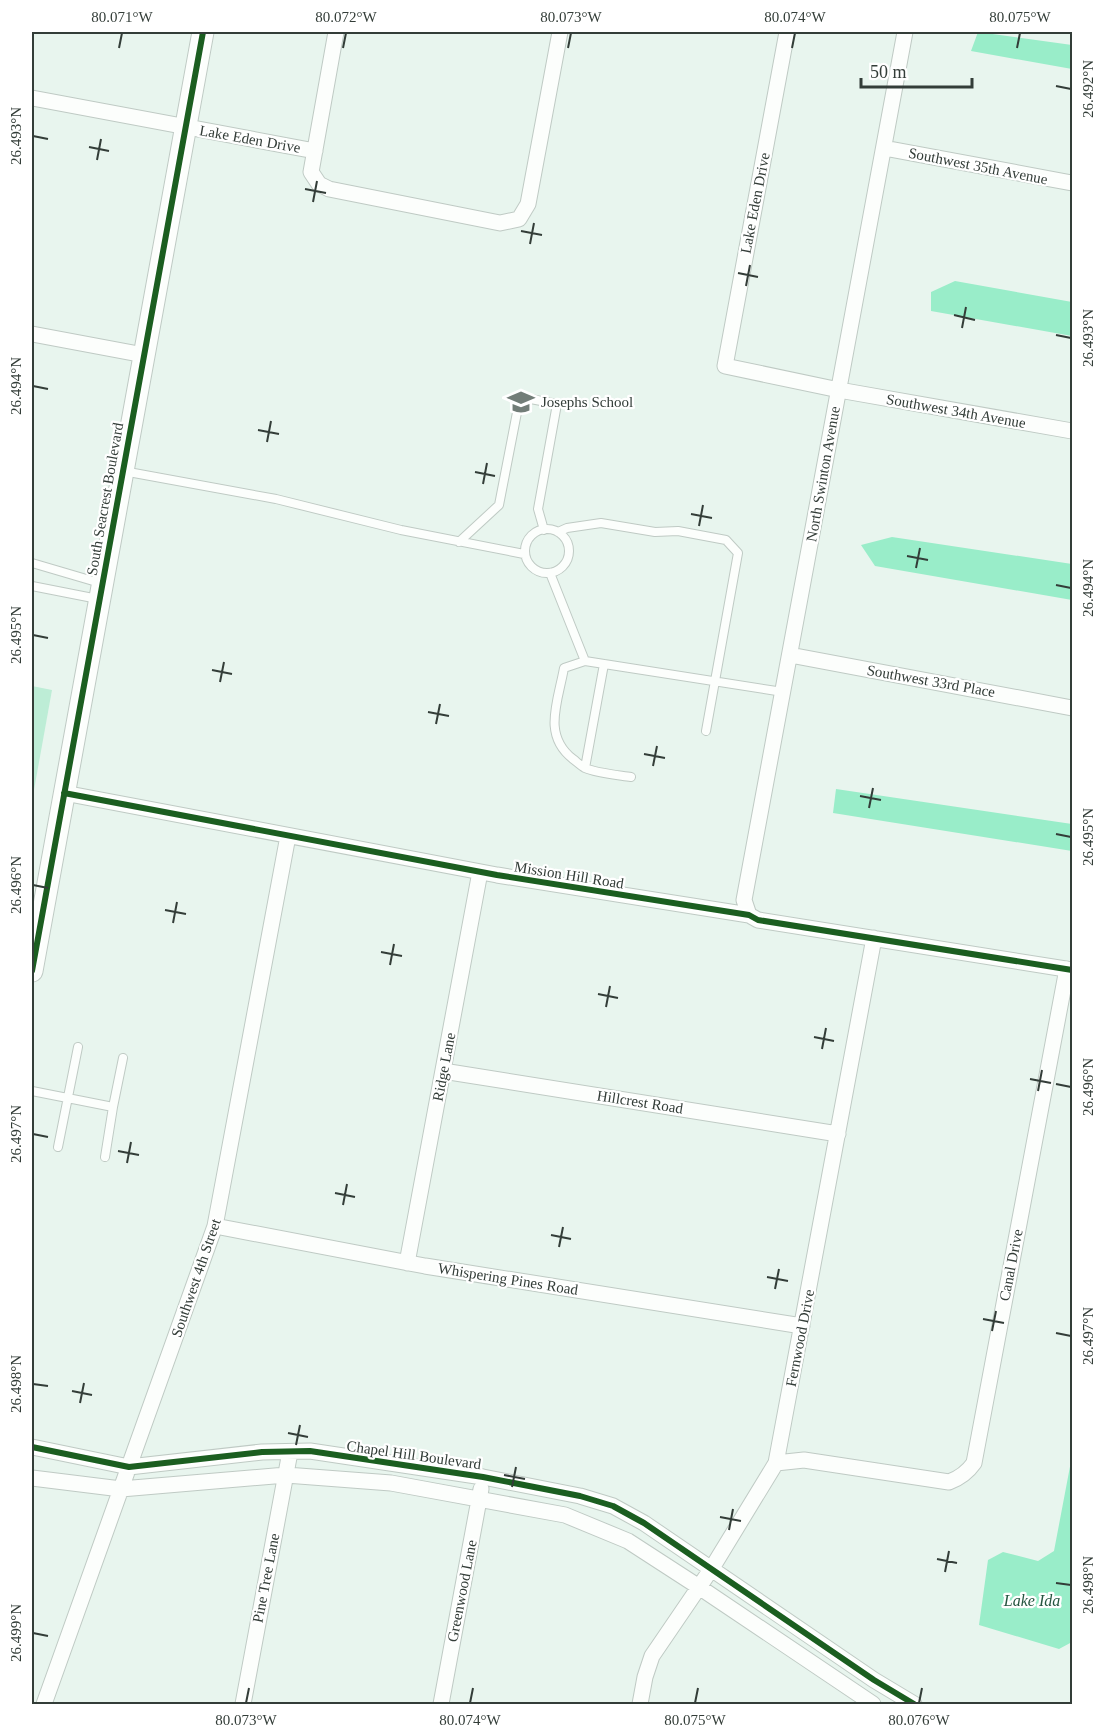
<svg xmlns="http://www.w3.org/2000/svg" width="1104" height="1736" viewBox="0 0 1104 1736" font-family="Georgia,serif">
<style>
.green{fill:#bdedd6}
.water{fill:#99edc9}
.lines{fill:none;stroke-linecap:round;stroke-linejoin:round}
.lane-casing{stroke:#bfcac4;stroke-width:10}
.street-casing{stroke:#bfcac4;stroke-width:17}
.secondary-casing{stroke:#bfcac4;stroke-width:23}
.lane{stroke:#fcfefc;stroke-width:8}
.street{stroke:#fcfefc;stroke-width:15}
.secondary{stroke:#fcfefc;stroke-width:21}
.cycleway-casing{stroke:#fff;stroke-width:10}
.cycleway{stroke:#1b5e20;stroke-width:6}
.ticks{fill:none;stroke:#333d38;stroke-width:2}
.labels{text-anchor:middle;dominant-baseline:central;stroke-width:4.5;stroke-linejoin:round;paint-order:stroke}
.street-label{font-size:15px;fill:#333d38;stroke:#fff}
.poi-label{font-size:15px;fill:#333d38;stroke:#fff;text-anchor:start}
.water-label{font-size:16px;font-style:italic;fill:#255540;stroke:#fff}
.neatline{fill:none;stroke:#333d38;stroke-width:2}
.ticks-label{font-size:15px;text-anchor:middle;fill:#333d38}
</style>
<rect width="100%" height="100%" fill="#e8f5ee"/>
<path class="green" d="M32 686 52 690 32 801Z"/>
<path class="water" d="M978 32 1072 45V69L971 51Z
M955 281 1072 302V336L931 311V292Z
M892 537 1072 564V600L875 566 861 545Z
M836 789 1072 824V851L833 813Z
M1072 1456V1642L1059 1649 979 1625 988 1560 1003 1552 1038 1561 1054 1551Z"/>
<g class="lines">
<defs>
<path id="lane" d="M123 471 276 499 401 530 524 554
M525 551a22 22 0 1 1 44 0a22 22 0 1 1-44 0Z
M558 532 567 528 601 523 655 532 678 531 726 540 738 553 706 731
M459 542 499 505 520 397 557 404 538 509 544 530
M32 563 100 583
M550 573 585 661 783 692
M32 586 98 599
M585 661 564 668C558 702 542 735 573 759 577 762 581 766 585 768 596 773 618 775 631 777
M585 768 604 664
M32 1091 113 1107 105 1157
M113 1107 123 1058
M58 1147 78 1047"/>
<path id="street" d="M336 32 311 172 319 184 329 189 500 223 519 219 528 204 560 32
M787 32 725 366 839 390 1072 431
M32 98 315 151
M884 148 1072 183
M32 334 144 355
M790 655 1072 708
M64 793 497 875 749 915 758 920 1072 970
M749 915 744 900 905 32
M443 1071 838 1134
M215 1226 425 1266 802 1326
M407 1263 480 872
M32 1447 129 1467 262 1452 310 1451 483 1477 580 1496 613 1506 644 1523 874 1680 914 1704
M776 1463 804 1460 949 1482C960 1478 967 1473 974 1463L1067 969
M32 1478 121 1489 286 1475 391 1483 565 1515 628 1541 699 1587 873 1704
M44 1704 215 1226 288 836
M243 1704 290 1452
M441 1704 481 1489
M640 1704 645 1677 652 1656 712 1568 776 1463 874 938"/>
<path id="secondary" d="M32 971 203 32"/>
</defs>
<use href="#lane" class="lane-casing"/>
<use href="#street" class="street-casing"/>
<use href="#secondary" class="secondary-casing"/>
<use href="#lane" class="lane"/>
<use href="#street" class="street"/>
<use href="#secondary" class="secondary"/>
<defs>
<path id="cycleway" d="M64 793 497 875 749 915 758 920 1072 970
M32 971 203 32
M32 1447 129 1467 262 1452 310 1451 483 1477 580 1496 613 1506 644 1523 874 1680 914 1704"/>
</defs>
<use href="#cycleway" class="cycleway-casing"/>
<use href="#cycleway" class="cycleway"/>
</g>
<path class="ticks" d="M119 48 122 33M343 48 346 33M568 48 571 33M792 48 795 33M1017 48 1020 33M1056 86 1071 89M33 136 48 139M89 147 109 151M97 160 101 139M305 189 326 193M313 202 317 181M521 231 542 235M530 244 534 223M738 273 758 277M746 286 750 265M954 315 975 320M962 328 966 307M1056 335 1071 338M33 386 48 389M258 430 279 434M267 442 271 421M475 472 495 476M483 484 487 463M691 514 712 518M699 526 703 505M907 556 928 560M916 568 920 548M1056 585 1071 588M33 635 48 638M212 670 232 674M220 682 224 662M428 712 449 716M436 724 440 704M644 754 665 758M653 766 657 746M860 796 881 800M869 808 873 788M1056 834 1071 837M33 885 48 888M165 910 186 914M173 923 177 902M381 952 402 956M390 965 394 944M598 994 618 998M606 1007 610 986M814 1037 834 1041M822 1049 826 1028M1030 1079 1051 1083M1056 1084 1071 1087M1038 1091 1042 1070M33 1134 48 1137M118 1151 139 1155M127 1163 131 1142M335 1193 355 1197M343 1205 347 1184M551 1235 571 1239M559 1247 563 1227M767 1277 788 1281M775 1289 779 1269M983 1319 1004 1323M992 1331 996 1311M1056 1333 1071 1336M33 1384 48 1386M72 1391 92 1395M80 1403 84 1383M288 1433 308 1437M296 1445 300 1425M504 1475 525 1479M512 1487 516 1467M720 1517 741 1521M729 1530 733 1509M937 1559 957 1563M945 1572 949 1551M1056 1583 1071 1585M33 1633 48 1636M246 1703 249 1688M470 1703 473 1688M695 1703 698 1688M919 1703 922 1688"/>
<defs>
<symbol id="school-bare" viewBox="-9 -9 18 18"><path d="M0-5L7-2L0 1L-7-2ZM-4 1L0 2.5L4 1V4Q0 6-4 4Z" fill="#727d78" stroke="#fff" stroke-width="2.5" paint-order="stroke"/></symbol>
</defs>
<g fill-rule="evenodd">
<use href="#school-bare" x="502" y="383" width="38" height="38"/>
</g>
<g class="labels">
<g class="street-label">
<text transform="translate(250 139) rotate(10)">Lake Eden Drive</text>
<text transform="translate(978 166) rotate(11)">Southwest 35th Avenue</text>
<text transform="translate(755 203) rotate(-79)">Lake Eden Drive</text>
<text transform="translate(956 411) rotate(10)">Southwest 34th Avenue</text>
<text transform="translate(823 474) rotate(-80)">North Swinton Avenue</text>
<text transform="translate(105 499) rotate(-80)">South Seacrest Boulevard</text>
<text transform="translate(931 681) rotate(10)">Southwest 33rd Place</text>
<text transform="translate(569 875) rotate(9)">Mission Hill Road</text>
<text transform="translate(444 1067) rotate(-79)">Ridge Lane</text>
<text transform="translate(640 1102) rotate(9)">Hillcrest Road</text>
<text transform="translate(1011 1265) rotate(-79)">Canal Drive</text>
<text transform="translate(196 1278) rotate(-71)">Southwest 4th Street</text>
<text transform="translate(508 1279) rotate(9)">Whispering Pines Road</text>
<text transform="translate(800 1338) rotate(-79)">Fernwood Drive</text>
<text transform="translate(414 1455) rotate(8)">Chapel Hill Boulevard</text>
<text transform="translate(266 1578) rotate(-79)">Pine Tree Lane</text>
<text transform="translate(462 1591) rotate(-79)">Greenwood Lane</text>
</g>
<g class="poi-label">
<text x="541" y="402">Josephs School</text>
</g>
<g class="water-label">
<text x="1032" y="1600">Lake Ida</text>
</g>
</g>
<rect width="1104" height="1736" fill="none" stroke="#ffffff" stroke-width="66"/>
<path d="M861 78v9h111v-9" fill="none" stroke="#333d38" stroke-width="3"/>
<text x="870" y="78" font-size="18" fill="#333d38" stroke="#ffffff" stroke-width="4.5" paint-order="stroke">50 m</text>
<rect x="33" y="33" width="1038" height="1670" class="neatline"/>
<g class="ticks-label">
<text x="122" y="22">80.071°W</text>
<text x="346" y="22">80.072°W</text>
<text x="571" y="22">80.073°W</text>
<text x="795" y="22">80.074°W</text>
<text x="1020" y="22">80.075°W</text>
<text transform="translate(1088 89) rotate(-90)" y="5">26.492°N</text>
<text transform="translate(16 136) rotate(-90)" y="5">26.493°N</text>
<text transform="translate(1088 338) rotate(-90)" y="5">26.493°N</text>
<text transform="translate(16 386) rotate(-90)" y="5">26.494°N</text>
<text transform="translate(1088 588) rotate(-90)" y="5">26.494°N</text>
<text transform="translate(16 635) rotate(-90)" y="5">26.495°N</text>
<text transform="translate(1088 837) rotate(-90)" y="5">26.495°N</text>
<text transform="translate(16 885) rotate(-90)" y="5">26.496°N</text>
<text transform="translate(1088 1087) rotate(-90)" y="5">26.496°N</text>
<text transform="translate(16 1134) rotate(-90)" y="5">26.497°N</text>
<text transform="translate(1088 1336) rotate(-90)" y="5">26.497°N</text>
<text transform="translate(16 1384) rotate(-90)" y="5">26.498°N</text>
<text transform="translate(1088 1585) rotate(-90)" y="5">26.498°N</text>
<text transform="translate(16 1633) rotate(-90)" y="5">26.499°N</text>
<text x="246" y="1725">80.073°W</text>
<text x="470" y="1725">80.074°W</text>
<text x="695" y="1725">80.075°W</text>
<text x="919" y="1725">80.076°W</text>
</g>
</svg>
